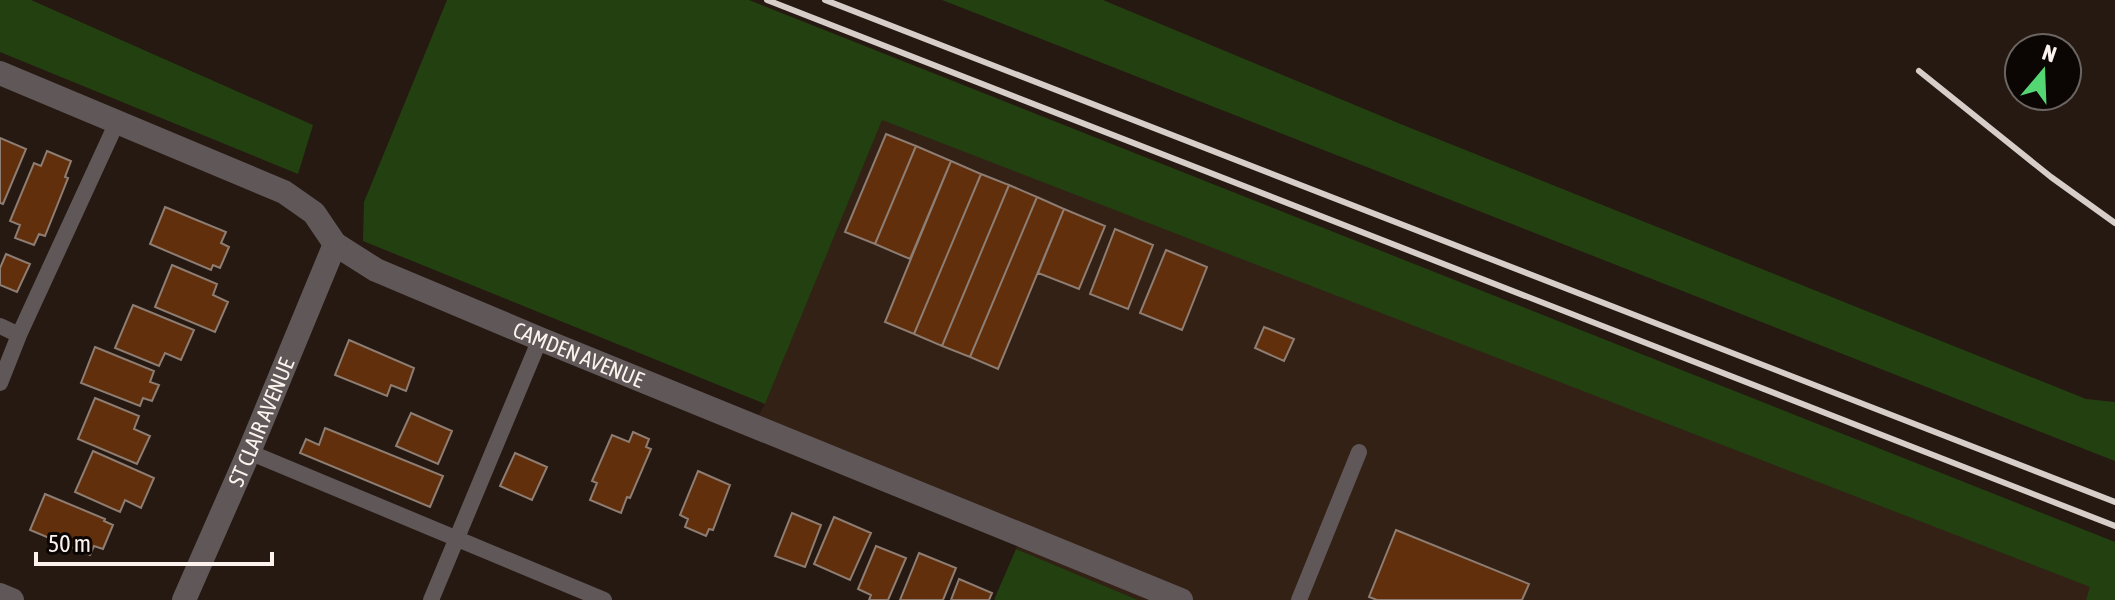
<svg xmlns="http://www.w3.org/2000/svg" width="2115" height="600" viewBox="0 0 2115 600" font-family="'Asap Condensed',sans-serif">
<style>
.built{fill:#332116}
.green{fill:#234010}
.building{fill:#612f0b;stroke:#8d7d73;stroke-width:2}
.lines{fill:none;stroke-linecap:round;stroke-linejoin:round}
.lane{stroke:#605758;stroke-width:16}
.street{stroke:#605758;stroke-width:24}
.rail{stroke:#d8cec9;stroke-width:6}
.labels{text-anchor:middle;dominant-baseline:central;stroke-width:8;stroke-linejoin:round;paint-order:stroke}
.street-label{font-size:22px;fill:#fcf3ee;stroke:#0b0604}
</style>
<rect width="100%" height="100%" fill="#261912"/>
<path class="built" d="M881 119 2091 587 2086 600H1138L1016 549 1024 531 755 422 765 404Z"/>
<path class="green" d="M0 0H31L313 125 298 174 0 52Z
M447 0H749L2115 542V600H2086L2090 587 882 120 765 404 363 241 364 202Z
M942 0H1103L1398 123 2086 399 2115 402V461Z
M1016 549 1138 600H994Z"/>
<path class="building" d="M886 134 916 146 875 244 845 232Z
M0 138 26 149 3 204 0 203Z
M916 146 951 161 910 259 875 244Z
M47 151 71 161 65 177 68 178 45 236 39 234 34 245 15 238 20 225 10 221 34 163 41 166Z
M951 161 981 174 914 334 885 322Z
M981 174 1009 185 942 346 914 334Z
M1009 185 1037 197 970 357 942 346Z
M1037 197 1064 209 998 369 970 357Z
M165 207 226 232 221 243 229 247 220 268 213 265 211 270 150 244Z
M1064 209 1105 226 1079 289 1038 273Z
M1115 229 1153 245 1128 309 1090 294Z
M1166 250 1207 267 1182 330 1140 313Z
M6 254 30 264 17 292 0 285V268Z
M172 265 217 284 213 295 228 302 215 332 155 307Z
M133 305 194 330 181 360 165 353 159 366 115 348Z
M1264 327 1294 339 1284 361 1255 348Z
M349 340 414 368 406 391 391 385 387 396 335 375Z
M95 347 154 371 150 382 159 385 152 401 143 398 140 406 81 383Z
M95 398 139 416 134 429 150 436 137 464 78 439Z
M411 413 452 431 438 464 396 446Z
M325 428 443 476 430 507 300 453 306 439 319 445Z
M633 432 649 439 646 447 651 449 630 498 627 497 621 513 590 500 597 483 592 481 612 435 629 442Z
M93 451 154 478 141 508 125 500 120 512 75 492Z
M515 453 547 467 532 500 500 486Z
M698 471 730 485 713 530 709 529 706 536 685 527 688 519 680 515Z
M45 494 105 519 104 521 113 525 103 549 94 546 90 555 30 530Z
M792 513 821 525 805 567 775 556Z
M834 517 871 533 850 580 814 564Z
M1396 530 1529 584 1522 600H1377L1369 597Z
M876 546 906 558 888 600H869L871 595 858 589Z
M919 553 956 568 943 600H900Z
M959 579 992 593 989 600H951Z"/>
<g class="lines">
<path class="lane" d="M0 326 19 335
M0 383 19 335 117 122
M249 452 604 600
M431 600 540 339
M1299 600 1359 452"/>
<g class="street">
<path id="s1" d="M0 73 284 192 314 213 335 244 376 270 540 339 1181 600"/>
<path d="M0 595 12 600"/>
<path id="s2" d="M184 600 249 452 335 244"/>
</g>
<path class="rail" d="M767 0 2115 526
M825 0 2115 502
M1919 71 2051 177 2115 223"/>
</g>
<g class="labels">
<g class="street-label">
<text stroke="none"><textPath href="#s1" startOffset="650">CAMDEN AVENUE</textPath></text>
<text stroke="none"><textPath href="#s2" startOffset="194">ST CLAIR AVENUE</textPath></text>
</g>
</g>
<g transform="translate(2043 72) rotate(19)"><circle r="38" fill="#0b0604" stroke="#6b6562" stroke-width="2"/>
<path d="M0-6L14 30L0 20L-14 30Z" fill="#54d672"/>
<text y="-12" font-size="22" font-weight="bold" text-anchor="middle" fill="#fcf3ee">N</text>
</g>
<path d="M36 552v12h236v-12" fill="none" stroke="#fcf3ee" stroke-width="4"/>
<text x="48" y="552" font-size="24" fill="#fcf3ee" stroke="#0b0604" stroke-width="6" paint-order="stroke">50 m</text>
</svg>
